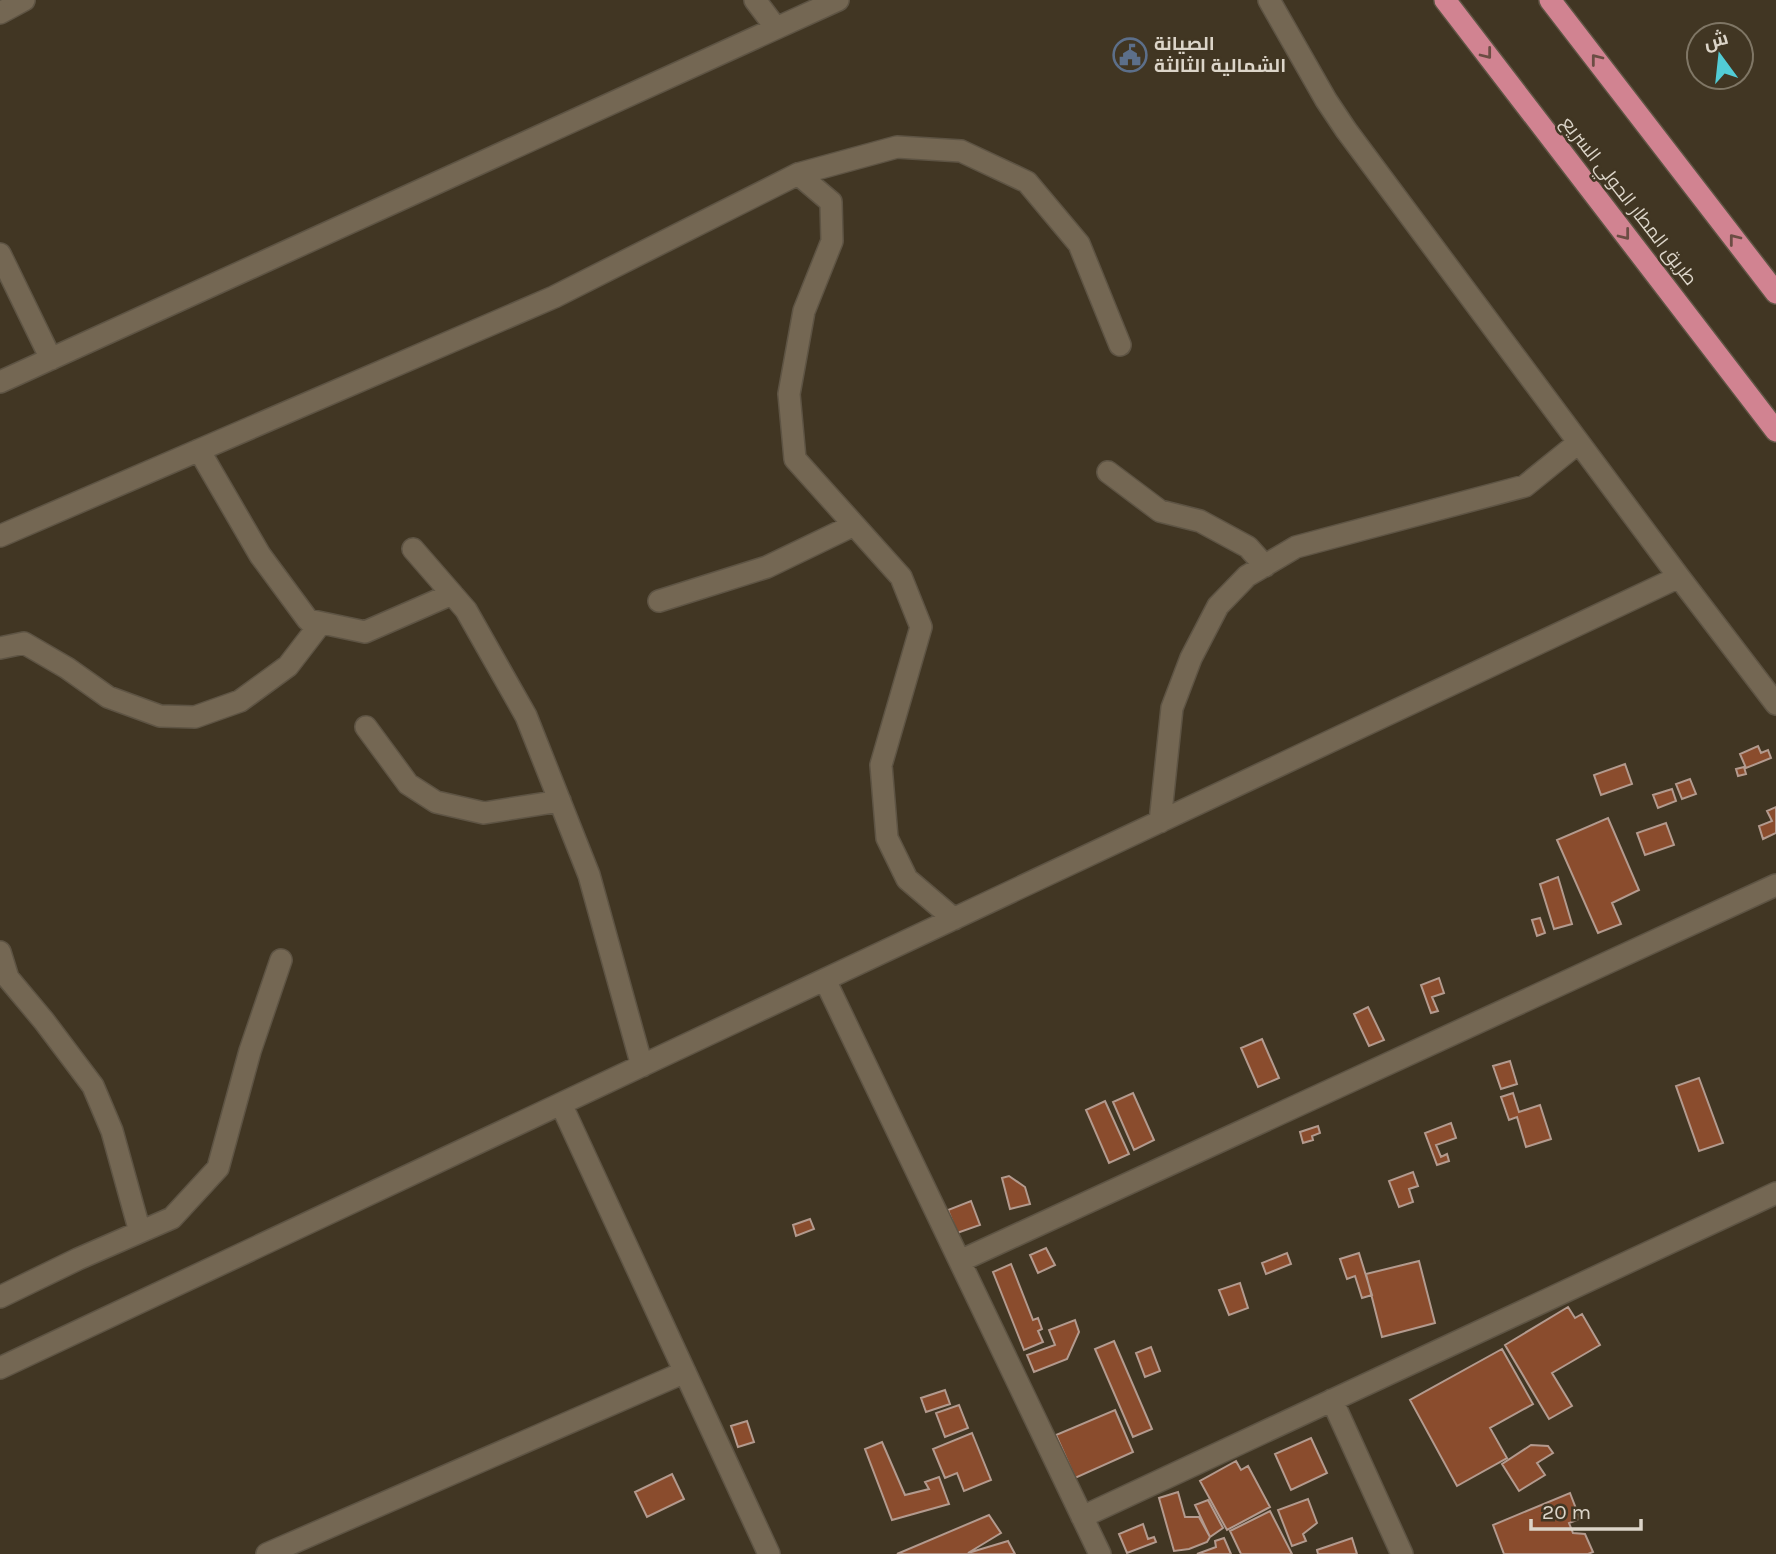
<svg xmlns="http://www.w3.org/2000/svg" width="1776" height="1554" viewBox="0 0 1776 1554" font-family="Karla,Cairo,sans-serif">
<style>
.building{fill:#8a4c2d;stroke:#b39a8e;stroke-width:2}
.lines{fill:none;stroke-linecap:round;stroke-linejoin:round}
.street-casing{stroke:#5e5444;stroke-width:24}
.highway-casing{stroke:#5e5444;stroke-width:24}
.street{stroke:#746753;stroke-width:21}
.highway{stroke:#d18391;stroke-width:21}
.oneway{stroke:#6c4d44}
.labels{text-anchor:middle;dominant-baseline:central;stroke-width:5;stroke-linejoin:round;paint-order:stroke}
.poi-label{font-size:19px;font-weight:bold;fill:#dcd5c9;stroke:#413623;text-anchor:start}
.street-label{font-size:19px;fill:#dcd5c9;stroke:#413623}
</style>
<rect width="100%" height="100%" fill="#413623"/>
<path class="building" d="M1758 746 1761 753 1768 750 1771 758 1746 768 1740 754Z
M1625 764 1632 784 1601 795 1594 775Z
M1744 767 1746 774 1738 776 1736 769Z
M1690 779 1696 794 1682 799 1676 784Z
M1672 789 1676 801 1658 808 1653 795Z
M1776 807V833L1763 839 1759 826 1772 821 1767 811Z
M1608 818 1639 890 1612 903 1621 924 1598 933 1557 840Z
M1666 823 1674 845 1645 855 1637 833Z
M1558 877 1572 924 1554 929 1540 884Z
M1540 918 1545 933 1537 936 1532 920Z
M1439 978 1444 993 1432 997 1438 1011 1431 1013 1421 985Z
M1368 1007 1384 1040 1369 1046 1354 1014Z
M1262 1039 1279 1078 1258 1087 1241 1048Z
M1510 1061 1517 1084 1501 1089 1493 1066Z
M1699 1078 1723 1143 1699 1151 1676 1086Z
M1133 1093 1154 1140 1134 1150 1113 1102Z
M1513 1093 1519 1112 1540 1105 1551 1139 1526 1147 1517 1117 1509 1120 1501 1097Z
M1105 1101 1129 1154 1109 1163 1086 1110Z
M1451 1123 1456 1138 1436 1145 1441 1157 1447 1154 1449 1161 1437 1165 1425 1133Z
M1318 1126 1320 1133 1312 1136 1313 1140 1303 1143 1300 1132Z
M1413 1172 1418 1186 1409 1189 1413 1202 1399 1207 1389 1181Z
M1009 1176 1025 1187 1030 1204 1010 1209 1002 1178Z
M971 1201 980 1225 957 1233 948 1210Z
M810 1219 814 1229 796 1236 793 1225Z
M1046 1248 1055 1265 1038 1273 1030 1255Z
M1287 1253 1291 1264 1266 1274 1262 1263Z
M1359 1253 1372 1295 1362 1298 1355 1276 1347 1279 1340 1259Z
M1419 1261 1435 1323 1382 1337 1366 1274Z
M1011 1264 1033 1320 1038 1318 1042 1329 1038 1331 1043 1342 1024 1350 993 1272Z
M1240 1283 1248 1308 1229 1315 1219 1290Z
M1568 1307 1575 1318 1582 1314 1600 1345 1552 1373 1572 1406 1549 1419 1505 1345Z
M1075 1320 1079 1332 1067 1359 1034 1372 1027 1355 1055 1345 1049 1330Z
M1114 1341 1152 1429 1133 1437 1095 1349Z
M1151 1347 1160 1371 1145 1377 1136 1353Z
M1502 1349 1533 1404 1490 1428 1507 1458 1457 1486 1410 1400Z
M945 1390 950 1404 926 1412 921 1398Z
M959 1405 968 1428 945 1437 936 1413Z
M1115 1410 1133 1452 1075 1478 1056 1435Z
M747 1421 754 1442 738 1447 731 1426Z
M972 1433 991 1480 964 1491 957 1473 945 1478 933 1449Z
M1311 1438 1327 1473 1291 1490 1275 1454Z
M882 1442 905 1495 929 1489 925 1482 939 1477 949 1504 892 1520 865 1449Z
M1531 1445 1548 1446 1553 1453 1537 1463 1545 1475 1519 1491 1502 1464Z
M1236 1461 1241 1470 1248 1466 1270 1507 1227 1530 1200 1481Z
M672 1474 684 1499 647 1517 635 1492Z
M1178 1492 1185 1517H1199L1210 1537 1207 1542 1189 1549 1174 1551 1159 1498Z
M1570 1493 1580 1519 1569 1523 1573 1533 1585 1534 1593 1552 1588 1554H1504L1493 1525Z
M1308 1499 1317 1523 1303 1534 1306 1541 1292 1546 1278 1510Z
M1208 1500 1223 1528 1210 1537 1195 1505Z
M1270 1511 1292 1554H1241L1230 1531Z
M989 1515 1001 1533 968 1553 1008 1541 1015 1554H897Z
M1143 1524 1148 1539 1154 1537 1156 1542 1127 1553 1119 1534Z
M1224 1538 1231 1554H1197L1216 1547 1215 1541Z
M1352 1538 1357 1554H1318L1317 1550Z"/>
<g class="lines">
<defs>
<path id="street" d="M755 0 776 28
M1269 0 1326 100 1346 130 1679 577 1776 704
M0 13 24 0
M798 174 897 147 961 151 1027 182 1079 244 1120 345
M0 254 51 359
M0 382 838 0
M199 450 260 555 308 620 365 632 452 594
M1108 472 1160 511 1200 521 1248 547 1265 566
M0 536 554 297 798 174 831 202 832 241 804 311 789 394 795 459 901 577 921 627 881 765 887 838 907 879 954 919
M413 549 466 610 526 716 589 875 642 1066
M659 601 767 567 854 525
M0 648 24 643 67 668 108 697 160 716 195 717 240 701 288 666 321 623
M366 727 408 784 436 802 484 813 560 801
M1160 822 1172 708 1191 658 1218 606 1247 576 1296 547 1525 486 1578 443
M0 952 8 978 44 1021 93 1086 112 1131 140 1232
M825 980 1100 1554
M561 1104 769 1554
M960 1261 1776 885
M0 1297 78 1259 172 1218 218 1168 250 1051 281 960
M0 1368 1679 577
M1332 1400 1402 1554
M1082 1517 1776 1193
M267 1554 685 1372"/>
<path id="highway" d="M1445 0 1776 431
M1550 0 1776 293"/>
</defs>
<use href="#street" class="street-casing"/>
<use href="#highway" class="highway-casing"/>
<use href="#street" class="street"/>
<use href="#highway" class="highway"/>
</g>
<defs><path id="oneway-chevron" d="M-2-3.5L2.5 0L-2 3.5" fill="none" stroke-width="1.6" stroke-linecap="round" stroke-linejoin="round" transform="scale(1.75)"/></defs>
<g class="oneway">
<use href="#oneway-chevron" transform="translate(1487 54) rotate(52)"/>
<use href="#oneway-chevron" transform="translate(1596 59) rotate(-128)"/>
<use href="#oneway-chevron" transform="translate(1625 235) rotate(52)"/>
<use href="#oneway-chevron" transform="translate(1734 239) rotate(-128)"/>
</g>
<defs>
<symbol id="civic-ring" viewBox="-11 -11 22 22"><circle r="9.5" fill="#413623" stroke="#5c6f8a" stroke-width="1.5"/><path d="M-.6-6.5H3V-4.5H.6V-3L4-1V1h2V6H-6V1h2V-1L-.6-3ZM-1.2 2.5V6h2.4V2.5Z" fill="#5c6f8a"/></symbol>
</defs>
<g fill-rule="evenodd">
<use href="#civic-ring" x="1111" y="36" width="38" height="38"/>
</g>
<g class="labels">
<g class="poi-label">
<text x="1154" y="44">الصيانة<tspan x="1154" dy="22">الشمالية الثالثة</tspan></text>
</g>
<g class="street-label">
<text transform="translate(1629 201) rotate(52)">طريق المطار الحولي السريع</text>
</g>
</g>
<g transform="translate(1720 56) rotate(345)"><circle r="33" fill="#413623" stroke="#7f7665" stroke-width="2"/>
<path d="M0-5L12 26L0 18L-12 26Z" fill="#52ccd6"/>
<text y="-10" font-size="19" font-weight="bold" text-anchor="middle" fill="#dcd5c9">ش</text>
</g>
<path d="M1531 1519v10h110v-10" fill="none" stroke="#dcd5c9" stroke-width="3.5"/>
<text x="1542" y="1519" font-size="21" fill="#dcd5c9" stroke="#413623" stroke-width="5" paint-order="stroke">20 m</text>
</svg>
